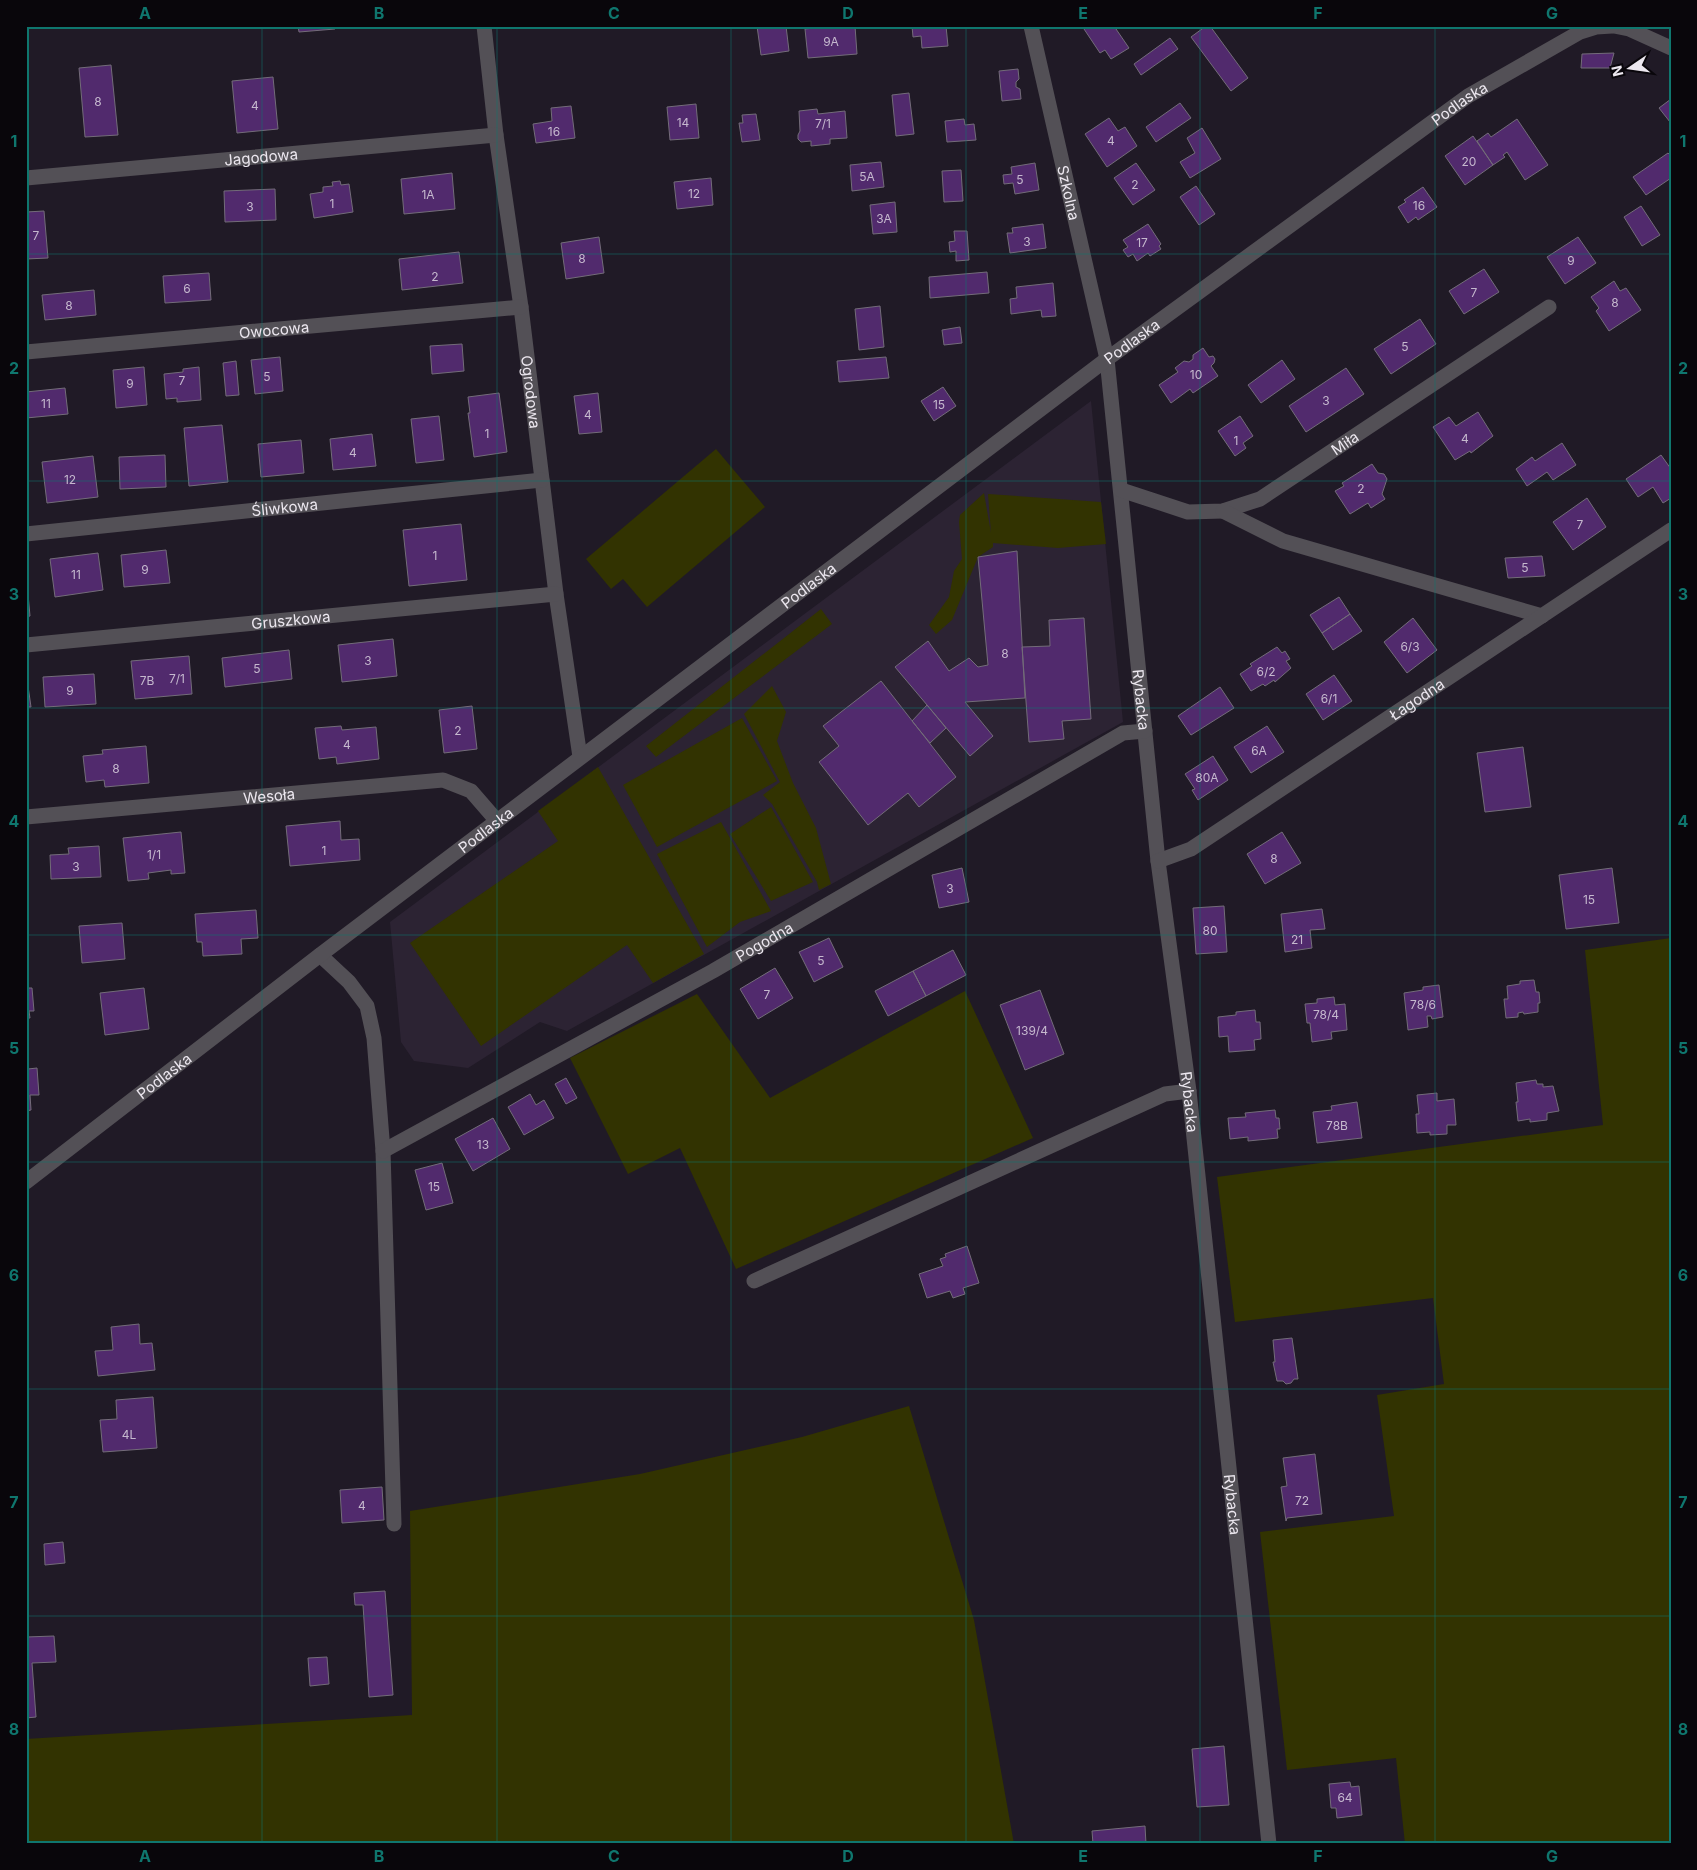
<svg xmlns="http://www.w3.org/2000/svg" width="1697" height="1870" viewBox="0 0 1697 1870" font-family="Inter,sans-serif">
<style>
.built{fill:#2c2333}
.green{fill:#323301}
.building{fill:#512a6d;stroke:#736c79}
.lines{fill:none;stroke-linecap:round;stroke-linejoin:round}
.minor{stroke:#535056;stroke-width:15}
.grid{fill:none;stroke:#0f766e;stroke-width:1;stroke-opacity:0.55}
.labels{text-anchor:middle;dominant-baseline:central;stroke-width:5;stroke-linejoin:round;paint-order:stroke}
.number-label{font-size:12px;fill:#c5b8ce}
.street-label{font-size:15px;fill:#ece7ef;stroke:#09060b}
.neatline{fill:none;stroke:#0f766e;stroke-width:2}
.grid-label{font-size:16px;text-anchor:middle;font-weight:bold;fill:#0f766e}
</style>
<rect width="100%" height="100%" fill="#201a26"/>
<path class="built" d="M1091 401 1123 722 567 1031 540 1022 468 1068 414 1061 401 1042 390 922Z"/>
<path class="green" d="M716 449 765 507 647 607 623 579 611 589 586 559Z
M984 493 991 533 988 494 1101 502 1106 544 1058 548 993 543V547L978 557 952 620 936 634 929 625 949 597 954 571 962 559 959 522 960 515Z
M821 609 832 624 656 757 646 746Z
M772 686 786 712 777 741 793 783 816 828 831 884 819 890 817 882 772 804 763 795 780 782 744 714Z
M742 718 777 781 657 847 623 785Z
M598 767 704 954 653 983 627 945 481 1046 410 943 558 841 538 811Z
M771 807 813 882 771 901 730 834Z
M721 822 771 911 740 922 707 947 657 854Z
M1671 938V1844H1405L1396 1758 1287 1770 1260 1532 1394 1516 1377 1395 1444 1384 1433 1298 1235 1322 1217 1177 1603 1125 1585 950Z
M965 991 1033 1138 736 1269 680 1148 628 1174 570 1058 697 994 770 1098Z
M909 1406 974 1620 1014 1844H26V1739L412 1715 410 1511 640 1474 802 1437Z"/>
<path class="building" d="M298 26H334L335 29 299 32Z
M757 26H786L789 51 761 55Z
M832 26H855L857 54 808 58 805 29Z
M912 26H946L948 46 922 48 921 36 913 37Z
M1082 26H1121L1116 29 1129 48 1111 59 1105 50 1100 53Z
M1206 26H1210L1248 78 1231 91 1191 37Z
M1170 38 1178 49 1141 75 1134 64Z
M1614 53 1610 68H1581L1582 54Z
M111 65 118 135 85 137 79 68Z
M1018 69 1019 79 1016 82V87L1020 89 1021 99 1002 101 999 71Z
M273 77 278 129 237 133 232 81Z
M909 93 914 134 896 136 892 95Z
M1671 99V122H1670L1659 108Z
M1180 103 1191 118 1156 142 1146 127Z
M696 104 699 138 670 140 667 107Z
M571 106 575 138 536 143 533 124 552 121 551 108Z
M817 109 818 114 845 111 847 138 830 139V144L811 146V141L801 142 798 139V135L800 131 799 111Z
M756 114 760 140 742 142 739 123H743L742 115Z
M1109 118 1118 131 1125 127 1137 146 1107 167 1085 134Z
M964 119 965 125 974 124 976 140 947 142 945 121Z
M1517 119 1548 165 1525 180 1507 152 1503 155 1505 157 1493 165 1477 141 1488 133 1491 137Z
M1202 128 1221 159 1190 178 1180 162 1195 153 1187 138Z
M1473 136 1493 165 1465 185 1445 156Z
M1668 153 1671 156V178L1646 195 1633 177Z
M881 162 884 187 852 191 850 165Z
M1035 163 1039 190 1015 194 1013 183 1004 184 1003 175 1012 174 1011 167Z
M1136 163 1155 190 1133 205 1114 178Z
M961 170 963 201 944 202 942 171Z
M452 173 455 209 404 214 401 179Z
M711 178 713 205 677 209 674 182Z
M340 181 341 185 349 184 353 212 314 218 310 194 323 192V187L333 186 332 182Z
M1196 186 1215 214 1199 225 1180 197Z
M1423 187 1437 207 1418 220 1416 217 1408 223 1398 207 1406 202 1404 200Z
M275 189 276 220 225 222 224 191Z
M895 202 897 232 873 234 870 205Z
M1641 206 1660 235 1642 246 1624 217Z
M44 211 48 258 26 259V212Z
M1043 224 1046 248 1010 253 1007 233H1013L1012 228Z
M1148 224 1161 244 1159 246 1161 249 1150 256 1148 253 1137 261 1133 254 1128 257 1123 250 1128 247 1123 240Z
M954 231H967L969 260 956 261V251L950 252 949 242 955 241Z
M599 237 604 273 566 279 561 243Z
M1578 237 1596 263 1565 284 1547 257Z
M459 252 463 283 402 290 399 259Z
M1484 269 1499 292 1464 314 1449 291Z
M987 272 989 293 930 298 929 277Z
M209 273 211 300 165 303 163 276Z
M1614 281 1620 291 1626 288 1641 310 1609 331 1596 311 1599 308 1591 297Z
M1053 283 1056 316 1042 317 1041 310 1011 314 1010 299 1017 298 1016 287Z
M94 290 96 315 45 320 42 295Z
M880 306 884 347 859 350 855 309Z
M1420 319 1436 344 1391 374 1374 349Z
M960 327 962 343 944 345 942 330Z
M462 344 464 371 432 374 430 346Z
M1203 348 1209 357 1213 356 1215 359 1214 363 1211 366 1218 376 1193 393 1190 389 1171 403 1159 385 1178 372 1175 368 1184 361 1189 362 1193 359V355Z
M280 357 283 391 255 394 251 360Z
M886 357 889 378 839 382 837 361Z
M1282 360 1295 379 1261 403 1248 385Z
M236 361 239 395 226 396 223 363Z
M144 367 147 405 116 408 113 370Z
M199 367 201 400 177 402V398L166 399 164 374 183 372V369Z
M1346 368 1364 394 1306 432 1289 406Z
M943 387 956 406 934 421 921 401Z
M65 388 68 414 26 418V392Z
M499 393 507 452 474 457 468 413H470L468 397Z
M598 393 602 432 579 434 574 396Z
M1478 412 1493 436 1471 453 1470 451 1455 460 1433 427 1449 417 1456 426Z
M439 416 444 460 416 463 411 419Z
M1240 416 1253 436 1243 443 1246 448 1235 456 1218 431Z
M222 425 228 482 189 486 184 428Z
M372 434 376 466 333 470 330 439Z
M301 440 304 473 261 477 258 444Z
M1562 443 1576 465 1553 480 1547 472 1527 486 1516 469 1532 457 1535 461Z
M165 455 166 487 120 489 119 457Z
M1661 455 1671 469V498L1663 503 1653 487 1638 497 1626 479Z
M93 456 98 497 47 503 42 462Z
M1372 464 1378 473 1384 474 1387 479 1382 494 1385 499 1371 508 1368 503 1350 514 1335 491 1344 486 1342 483Z
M1587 498 1606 527 1573 550 1553 522Z
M461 524 467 580 409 586 403 530Z
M166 550 170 583 124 587 121 555Z
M1017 551 1025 698 965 702 993 736 970 756 895 667 928 641 949 671 969 658 978 667 988 665 978 557Z
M98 553 103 590 55 597 50 559Z
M1542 556 1545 576 1508 578 1505 558Z
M26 572 30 616 26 617Z
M1339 597 1350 614 1322 633 1310 615Z
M1350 614 1362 631 1333 650 1322 633Z
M1084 618 1091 719 1062 721 1064 739 1029 742 1022 647 1050 646 1049 620Z
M1413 618 1437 650 1407 673 1384 642Z
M393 639 397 676 342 682 338 645Z
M1277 647 1282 653 1285 651 1290 659 1286 661 1291 668 1275 682 1274 680 1265 686 1263 684 1251 691 1240 674 1252 666 1250 664Z
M289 650 292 679 225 687 222 658Z
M189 656 192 694 135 699 131 661Z
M94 674 96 704 45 707 43 677Z
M1334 675 1352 701 1323 720 1306 694Z
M881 681 956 777 919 807 908 793 868 825 819 762 839 746 823 726Z
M26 686H28L31 707H26Z
M1220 687 1234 708 1191 735 1178 716Z
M927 705 946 728 930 743 912 721Z
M472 706 477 749 444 753 439 710Z
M341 726 342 730 376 727 379 759 337 764 336 757 319 759 315 728Z
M1267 726 1284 752 1251 773 1234 747Z
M146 746 149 783 105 787 104 780 86 782 83 756 103 754 102 750Z
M1523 747 1531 807 1485 812 1477 753Z
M1213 756 1228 780 1198 800 1192 790 1195 789 1185 774Z
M340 821 341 840 359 839 360 860 290 866 286 826Z
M181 832 185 873 171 874V870L148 873 149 879 128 881 123 838Z
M1282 832 1301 863 1265 884 1247 854Z
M99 846 101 877 51 879 50 855 69 854 68 848Z
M962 868 969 902 939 908 932 875Z
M1612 868 1619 923 1566 929 1559 875Z
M1224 906 1227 952 1196 954 1193 908Z
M1322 909 1325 929 1310 930 1312 948 1285 952 1281 914Z
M256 910 258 938 241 939 242 954 203 956 202 942H197L195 914Z
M122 923 125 959 82 963 79 926Z
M829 938 843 967 814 982 799 952Z
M953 950 966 975 926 996 913 971Z
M775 968 793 998 758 1019 740 989Z
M913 971 926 996 888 1016 875 991Z
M1534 980 1536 992H1539L1540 1003H1538V1012L1524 1014 1523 1012 1518 1013V1017L1506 1018 1504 999H1508L1507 986 1520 984V981Z
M1439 985 1443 1017 1432 1019 1431 1016H1427L1428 1027 1408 1030 1404 993 1423 990V987Z
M26 988H32L34 1011H29L30 1018H26Z
M144 988 149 1029 105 1035 100 993Z
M1040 990 1064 1054 1025 1070 1000 1005Z
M1334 997 1335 1005 1345 1004 1347 1030 1331 1032 1332 1039 1312 1042 1310 1023H1307L1305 1004 1317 1003V999Z
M1255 1010 1256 1022H1260L1261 1039 1254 1040 1255 1050 1229 1052 1228 1036 1219 1037 1218 1017 1236 1015V1012Z
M27 1050 28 1069 37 1068 39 1095H30L31 1110 26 1111Z
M566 1078 577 1098 566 1104 555 1084Z
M1536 1080 1537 1084H1543V1087L1553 1086 1559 1111 1547 1113V1120L1530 1122V1119L1518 1121 1516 1102H1518L1516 1083Z
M1437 1093V1101L1454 1099 1456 1125H1447V1134L1430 1135V1132L1417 1133 1416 1114H1419L1417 1095Z
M530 1094 536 1105 544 1100 554 1118 524 1135 508 1107Z
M1357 1102 1362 1138 1317 1143 1313 1112 1332 1110 1331 1106Z
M1275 1110 1276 1118H1279L1280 1129H1277L1278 1138 1248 1141V1137L1230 1139 1228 1118 1246 1117 1245 1113Z
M493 1118 510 1149 473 1171 455 1139Z
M442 1163 453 1203 426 1210 415 1170Z
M967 1246 979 1283 963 1288 965 1294 953 1298 950 1291 927 1298 919 1274 943 1266 940 1259 946 1257 945 1254Z
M139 1324 140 1344 152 1343 155 1370 98 1376 95 1351 113 1350 111 1327Z
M1292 1338 1298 1379H1294L1291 1383 1286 1384 1283 1381H1277L1273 1362H1275L1273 1340Z
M153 1397 157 1448 103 1452 100 1420 117 1419 116 1400Z
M1315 1454 1322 1514 1287 1518 1286 1521 1281 1487 1287 1486 1283 1458Z
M382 1487 384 1520 342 1523 340 1490Z
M63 1542 65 1563 45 1565 44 1544Z
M385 1591 393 1695 369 1697 363 1605H355L354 1593Z
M54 1636 56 1662 32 1663 36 1717 26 1718V1637Z
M327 1657 329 1684 310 1686 308 1658Z
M1224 1746 1229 1805 1197 1807 1192 1749Z
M1350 1782 1351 1787 1359 1786 1362 1815 1337 1818 1336 1808H1331L1329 1784Z
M1145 1826 1146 1844H1093L1092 1831Z"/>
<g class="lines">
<g class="minor">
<path id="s1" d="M484 26 496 135 521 307 556 594 580 757"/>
<path id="s2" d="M1031 26 1107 359 1158 861 1189 1091 1269 1844"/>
<path d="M1614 26 1629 29 1671 48"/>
<path id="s3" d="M26 178 496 135"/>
<path id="s4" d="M26 352 521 307"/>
<path id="s5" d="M1121 490 1188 512 1223 511 1260 499 1549 307"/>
<path d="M1223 511 1283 541 1542 616"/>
<path id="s6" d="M26 534 542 480"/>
<path id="s7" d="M26 645 556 594"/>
<path id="s8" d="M26 817 443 780 471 791 497 821"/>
<path id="s9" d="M1158 861 1191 849 1671 530"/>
<path d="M320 955 349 982 367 1006 374 1038 383 1151 394 1524"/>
<path id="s10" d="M383 1151 713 971 1123 733 1145 731"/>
<path id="s11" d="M26 1182 320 955 1107 359 1468 96 1580 32 1596 27 1612 26"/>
<path d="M754 1281 1165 1094 1189 1091"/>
</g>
</g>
<path class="grid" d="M262 26V1844M497 26V1844M731 26V1844M966 26V1844M1200 26V1844M1435 26V1844M26 254H1671M26 481H1671M26 708H1671M26 935H1671M26 1162H1671M26 1389H1671M26 1616H1671"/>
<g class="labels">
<g class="number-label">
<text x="831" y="41">9A</text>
<text x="98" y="101">8</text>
<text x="255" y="105">4</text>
<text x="683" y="122">14</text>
<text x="823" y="123">7/1</text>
<text x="554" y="131">16</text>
<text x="1111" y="140">4</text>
<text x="1469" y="161">20</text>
<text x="867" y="176">5A</text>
<text x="1020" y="179">5</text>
<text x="1135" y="184">2</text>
<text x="694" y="193">12</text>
<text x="428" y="194">1A</text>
<text x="332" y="203">1</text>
<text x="1419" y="205">16</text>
<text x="250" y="206">3</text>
<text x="884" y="218">3A</text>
<text x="36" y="235">7</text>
<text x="1027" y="241">3</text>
<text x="1142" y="242">17</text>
<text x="582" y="258">8</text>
<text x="1571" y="260">9</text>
<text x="435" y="276">2</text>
<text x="187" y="288">6</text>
<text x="1474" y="292">7</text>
<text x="1615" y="302">8</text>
<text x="69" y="305">8</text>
<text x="1405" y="346">5</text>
<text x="1196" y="374">10</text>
<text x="267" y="376">5</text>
<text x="182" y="380">7</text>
<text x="130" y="383">9</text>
<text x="1326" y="400">3</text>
<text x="46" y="403">11</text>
<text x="939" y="404">15</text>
<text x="588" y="414">4</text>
<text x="487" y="433">1</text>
<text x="1465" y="438">4</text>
<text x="1236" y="440">1</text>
<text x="353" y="452">4</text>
<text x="70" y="479">12</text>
<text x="1361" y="488">2</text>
<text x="1580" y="524">7</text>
<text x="435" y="555">1</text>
<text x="1525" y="567">5</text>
<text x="145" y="569">9</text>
<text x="76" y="574">11</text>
<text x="1410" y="646">6/3</text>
<text x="1005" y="653">8</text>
<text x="368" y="660">3</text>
<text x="257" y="668">5</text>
<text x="1266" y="671">6/2</text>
<text x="177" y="678">7/1</text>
<text x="147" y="680">7B</text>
<text x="70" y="690">9</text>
<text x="1329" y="698">6/1</text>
<text x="458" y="730">2</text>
<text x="347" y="744">4</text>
<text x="1259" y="750">6A</text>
<text x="116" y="768">8</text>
<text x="1207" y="777">80A</text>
<text x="324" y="850">1</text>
<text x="154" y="854">1/1</text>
<text x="1274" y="858">8</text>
<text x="76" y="866">3</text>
<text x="950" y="888">3</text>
<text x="1589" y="899">15</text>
<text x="1210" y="930">80</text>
<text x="1297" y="939">21</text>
<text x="821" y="960">5</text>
<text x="767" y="994">7</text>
<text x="1423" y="1004">78/6</text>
<text x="1326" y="1014">78/4</text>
<text x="1032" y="1030">139/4</text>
<text x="1337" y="1125">78B</text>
<text x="483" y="1144">13</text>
<text x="434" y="1186">15</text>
<text x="129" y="1434">4L</text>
<text x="1302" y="1500">72</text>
<text x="362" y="1505">4</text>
<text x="1345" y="1797">64</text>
</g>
<g class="street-label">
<text stroke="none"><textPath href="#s11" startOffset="1794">Podlaska</textPath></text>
<text stroke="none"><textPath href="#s3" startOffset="236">Jagodowa</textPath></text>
<text stroke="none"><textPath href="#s2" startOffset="171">Szkolna</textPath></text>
<text stroke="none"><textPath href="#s4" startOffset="249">Owocowa</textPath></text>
<text stroke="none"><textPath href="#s11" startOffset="1389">Podlaska</textPath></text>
<text stroke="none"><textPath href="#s1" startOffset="369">Ogrodowa</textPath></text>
<text stroke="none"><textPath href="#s5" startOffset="246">Miła</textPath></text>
<text stroke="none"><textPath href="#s6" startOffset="260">Śliwkowa</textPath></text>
<text stroke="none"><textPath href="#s11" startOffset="984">Podlaska</textPath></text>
<text stroke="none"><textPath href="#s7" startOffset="266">Gruszkowa</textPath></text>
<text stroke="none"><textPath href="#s2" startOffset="684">Rybacka</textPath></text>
<text stroke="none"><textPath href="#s9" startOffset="306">Łagodna</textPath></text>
<text stroke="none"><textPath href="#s8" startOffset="244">Wesoła</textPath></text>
<text stroke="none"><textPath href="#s11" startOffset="579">Podlaska</textPath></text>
<text stroke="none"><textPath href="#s10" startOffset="435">Pogodna</textPath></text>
<text stroke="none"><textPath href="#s11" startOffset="174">Podlaska</textPath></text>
<text stroke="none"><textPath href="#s2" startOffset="1089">Rybacka</textPath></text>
<text stroke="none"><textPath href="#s2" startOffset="1494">Rybacka</textPath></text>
</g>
</g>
<rect width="1697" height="1870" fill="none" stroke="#09060b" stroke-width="55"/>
<g transform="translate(1630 68) rotate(257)" stroke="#09060b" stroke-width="4" paint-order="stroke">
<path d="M0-4L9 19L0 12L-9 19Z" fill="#ece7ef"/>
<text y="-8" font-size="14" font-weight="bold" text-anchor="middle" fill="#ece7ef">N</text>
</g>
<rect x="28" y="28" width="1642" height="1814" class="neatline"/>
<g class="grid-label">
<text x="145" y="19">A</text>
<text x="379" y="19">B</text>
<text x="614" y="19">C</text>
<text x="848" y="19">D</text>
<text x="1083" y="19">E</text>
<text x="1318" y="19">F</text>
<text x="1552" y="19">G</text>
<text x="14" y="147">1</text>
<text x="1683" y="147">1</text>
<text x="14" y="374">2</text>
<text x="1683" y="374">2</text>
<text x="14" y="600">3</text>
<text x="1683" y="600">3</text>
<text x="14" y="827">4</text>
<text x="1683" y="827">4</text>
<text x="14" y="1054">5</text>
<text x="1683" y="1054">5</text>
<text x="14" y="1281">6</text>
<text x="1683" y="1281">6</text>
<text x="14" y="1508">7</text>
<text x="1683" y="1508">7</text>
<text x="14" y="1735">8</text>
<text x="1683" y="1735">8</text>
<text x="145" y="1862">A</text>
<text x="379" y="1862">B</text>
<text x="614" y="1862">C</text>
<text x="848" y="1862">D</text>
<text x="1083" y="1862">E</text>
<text x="1318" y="1862">F</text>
<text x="1552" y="1862">G</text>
</g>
</svg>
